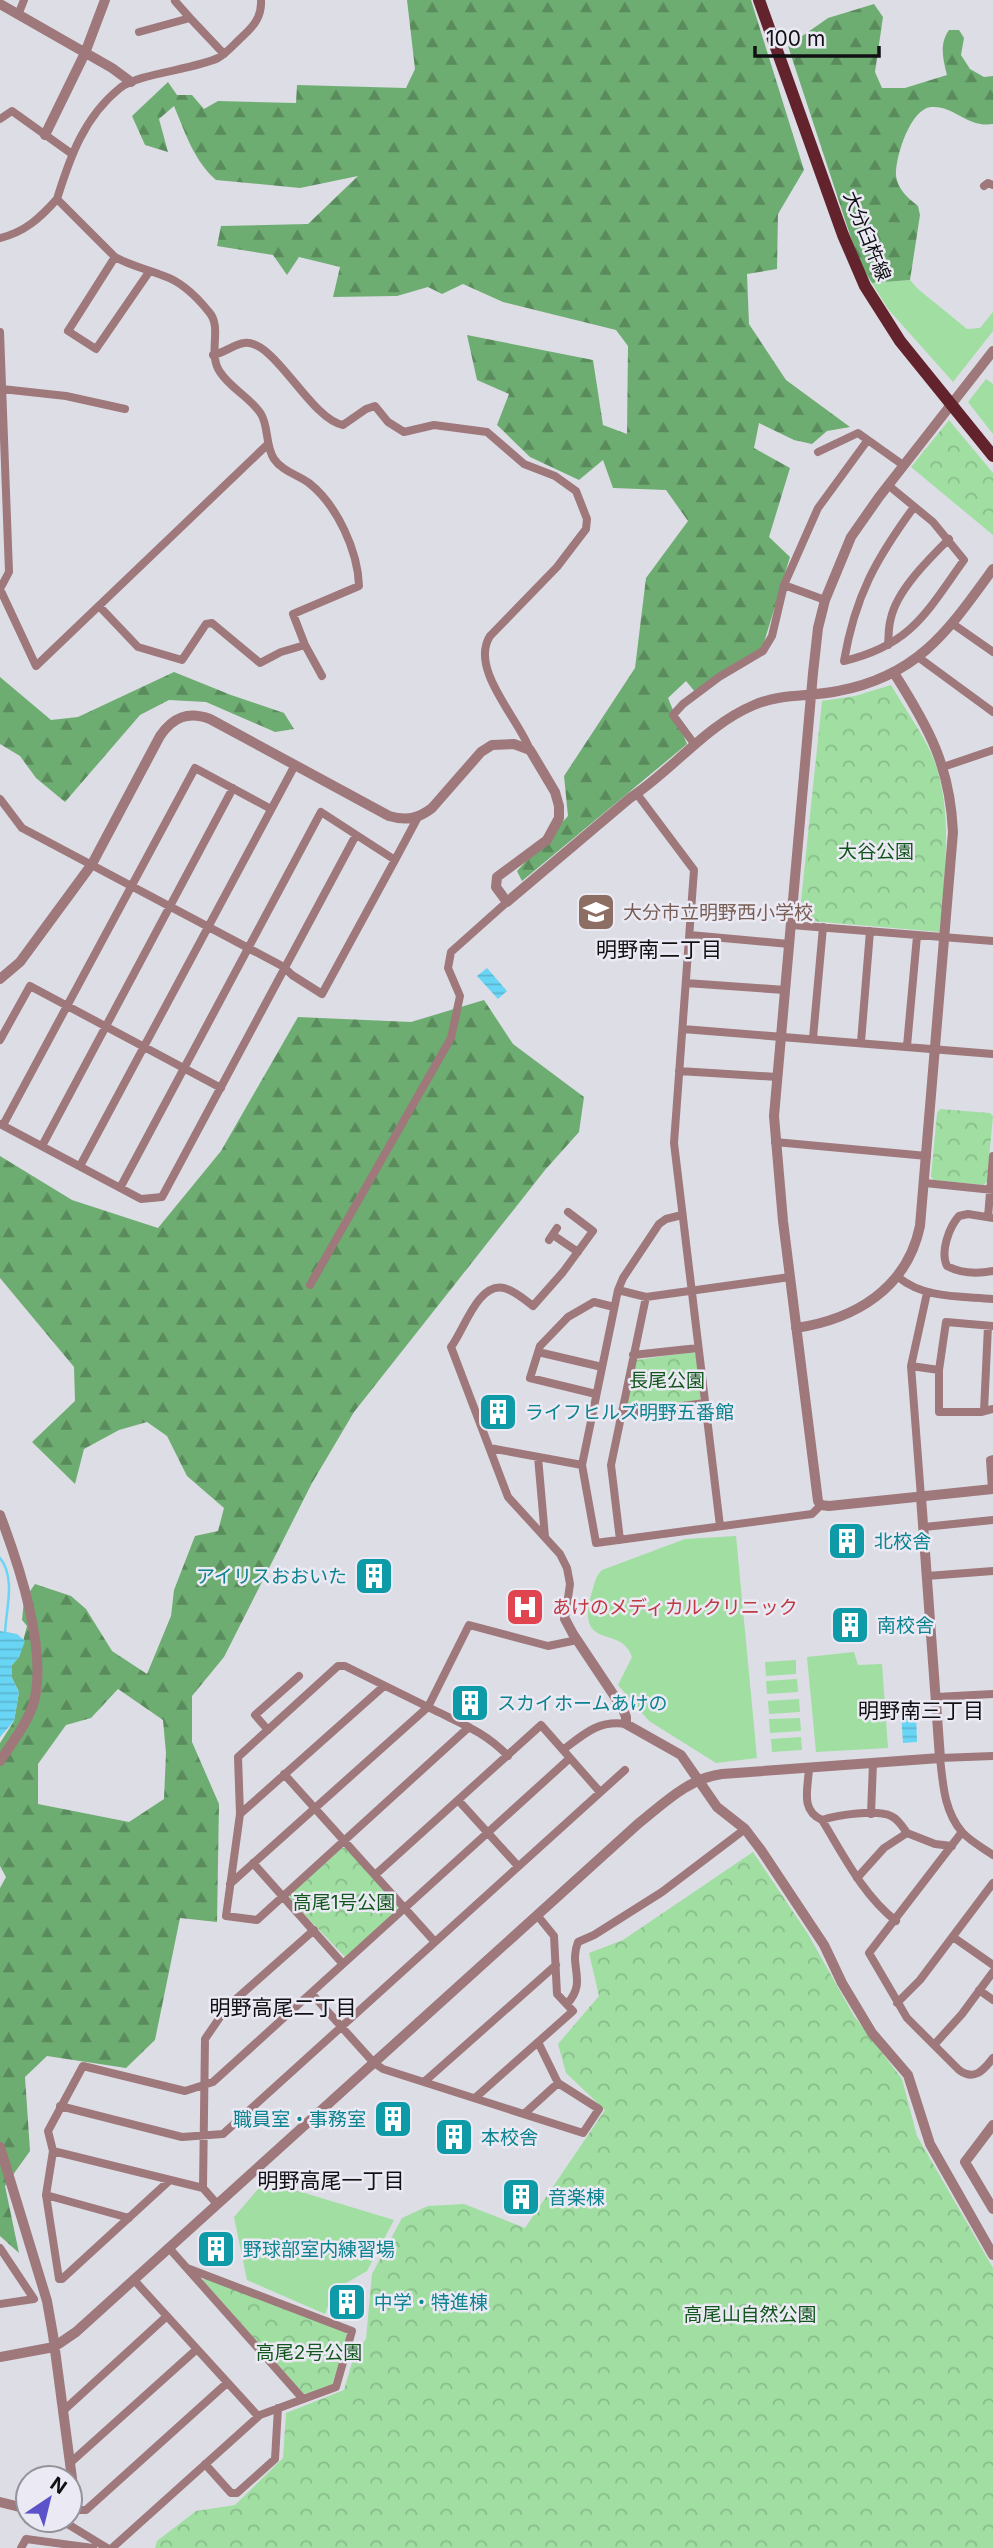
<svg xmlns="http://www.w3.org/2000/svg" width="993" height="2548" viewBox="0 0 993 2548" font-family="Inter,'Noto Sans JP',sans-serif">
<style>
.grass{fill:#a0dea2}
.forest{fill:url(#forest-firs);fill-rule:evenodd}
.park{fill:url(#park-crowns)}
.water{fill:url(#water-rules)}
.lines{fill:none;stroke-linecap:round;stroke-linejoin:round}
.stream{stroke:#69d5f4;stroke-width:2.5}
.minor{stroke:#9e787b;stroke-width:8}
.tertiary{stroke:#9e787b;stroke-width:10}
.primary{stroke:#62232d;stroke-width:12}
.labels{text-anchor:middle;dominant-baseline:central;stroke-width:5;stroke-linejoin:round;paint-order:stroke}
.street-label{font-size:19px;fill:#111114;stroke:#ebeaf4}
.park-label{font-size:19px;fill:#13561d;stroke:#ebeaf4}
.education-label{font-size:19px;fill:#785e54;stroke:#ebeaf4;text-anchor:start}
.culture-label{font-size:19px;fill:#0d838f;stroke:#ebeaf4;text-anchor:start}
.health-label{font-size:19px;fill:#be3a42;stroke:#ebeaf4;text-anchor:start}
.neighbourhood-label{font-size:21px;fill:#111114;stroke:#ebeaf4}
</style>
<defs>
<pattern id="forest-firs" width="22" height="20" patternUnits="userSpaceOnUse" patternTransform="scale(1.75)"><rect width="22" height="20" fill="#6ead71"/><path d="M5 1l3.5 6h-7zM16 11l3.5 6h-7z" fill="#598b5c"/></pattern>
<pattern id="park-crowns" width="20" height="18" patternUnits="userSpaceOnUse" patternTransform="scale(1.75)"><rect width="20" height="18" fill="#a0dea2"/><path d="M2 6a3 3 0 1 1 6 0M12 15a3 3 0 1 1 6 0" fill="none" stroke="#89bd8b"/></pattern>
<pattern id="water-rules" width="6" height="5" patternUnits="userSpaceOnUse" patternTransform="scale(1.75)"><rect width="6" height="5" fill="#69d5f4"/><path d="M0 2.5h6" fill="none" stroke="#5ab6d0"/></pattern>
</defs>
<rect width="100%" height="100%" fill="#dddde6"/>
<path class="grass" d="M910 280 918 289 967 329 980 328 993 312V331L953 382 888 309 872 283Z
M986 379 993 384V434L968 402Z
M736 1536 757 1758 716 1763 649 1721 618 1685 632 1657C622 1624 576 1652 591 1595 594 1586 595 1576 602 1570L685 1539Z
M854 1652 858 1665 882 1664 888 1748 816 1752 807 1657Z
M796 1660V1674L766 1676 765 1662Z
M797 1679 798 1692 767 1694 766 1681Z
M799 1699 800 1712 769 1714 768 1701Z
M800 1718 801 1731 770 1733 769 1719Z
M801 1737 802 1750 772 1752 771 1739Z
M265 2181 394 2220 367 2271 334 2290 325 2314 247 2280 234 2217Z"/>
<path class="forest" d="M407 0H751L804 170 778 214 777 269 747 274 749 324 786 380 850 427 827 431 812 444 794 440 759 423 754 448 790 468 769 537 790 557 762 649 696 693 686 681 668 698 687 744 522 881 517 871 568 816 564 776 635 668 646 578 688 521 666 490 613 488 603 460 579 480 530 457 497 425 509 394 477 380 467 335 593 360 603 425 627 434 628 346 616 330 503 302 463 284 442 294 428 287 397 296 333 297 340 267 299 257 287 275 273 255 217 246 221 226 308 224 358 176 300 188 216 180C194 161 185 132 174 106L159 119 168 152 145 145 132 116 168 82 177 95H192L204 109 218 101 296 103 297 85 406 88 415 69Z
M874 4 883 17 875 72 882 88H905L947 75C943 59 939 44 949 30H959L964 38 961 55 970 69 984 77 993 76V124C967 128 954 105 931 107 910 109 895 158 896 176 898 190 908 198 918 206L920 215 910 280 872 283 862 267 851 238 788 46 828 18Z
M174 672 231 695 284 713 294 729 275 732 206 702 169 700 140 715 65 802 36 778 20 756 0 744V677L51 720 78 717Z
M484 1000 513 1044 584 1097 579 1132 545 1170 354 1412 312 1483 224 1657 192 1696V1742L219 1804 217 1922 180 1918 155 2040 126 2068 47 2056 25 2077 30 2151 5 2186 19 2253 0 2236V1888L6 1877 0 1866V1743L14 1721 19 1692 12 1678V1665L19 1657 27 1626 22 1620 24 1600 35 1584 71 1596 86 1609 112 1651 147 1674 171 1616 174 1590 195 1536 218 1531 224 1508 187 1476 167 1436 147 1422 119 1430 84 1449 75 1484 32 1442 75 1401 74 1367 0 1278V1156L72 1200 158 1228 221 1151 298 1017 411 1022ZM118 1689 163 1720 166 1753 164 1799 129 1822 38 1804V1764L66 1725 91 1718Z"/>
<path class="park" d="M949 420 993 473V535L911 467Z
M891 685C904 708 925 736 934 760 954 815 944 876 940 932L799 920 822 701 855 696Z
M940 1109 990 1113 993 1116 987 1181 984 1185 934 1180 931 1177 937 1113Z
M693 1352 696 1355 701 1397 699 1401 629 1410 627 1407 636 1360Z
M342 1848H347L398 1906 396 1911 345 1957 290 1899V1895Z
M753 1852 808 1934 854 2016 902 2079 917 2136 993 2268V2548H155L157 2541 196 2511 235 2505 283 2458 286 2413 344 2390 354 2356 366 2339 372 2274 402 2218 428 2206 464 2204 525 2228 605 2110 566 2073 558 2044 599 1996 589 1953 623 1940Z
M205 2278 345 2331 347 2336 332 2385 307 2394 303 2393 203 2280Z"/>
<path class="water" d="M487 968 507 991 498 999 477 976Z
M0 1631 17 1634 25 1641 19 1657 12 1665V1678L19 1692 14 1721 0 1737Z
M916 1711 917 1742 903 1743 901 1712Z"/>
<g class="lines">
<path class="stream" d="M0 1558C16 1578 6 1609 5 1633"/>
<path class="minor" d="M261 0C262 16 254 26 243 36 235 43 227 53 218 58 192 70 140 73 120 88 84 117 70 157 57 199L115 257C131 266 147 269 164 276 182 282 197 297 209 312 223 328 207 353 220 372 231 389 250 397 261 414 269 427 265 445 274 459 282 471 298 475 309 483 337 505 358 551 359 586L293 614 305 645 322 676
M175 1 190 18
M18 15 24 0
M139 32 190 18 224 54
M0 119 12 111 72 154
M984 186 988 183 993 185
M0 238C25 232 40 218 57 199
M115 257 68 331 96 349 149 272
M0 332 9 572 0 589 36 666 268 444
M213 355C224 353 235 344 244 343 274 338 310 419 343 425L366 409 375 406 388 422 404 432 434 425 487 432 524 464 555 476 576 491 587 519 586 529 557 567 490 636C469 669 519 719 530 750
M2 389 66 396 125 409
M818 452 858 433 903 465
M888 485 933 522 964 560C926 613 911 645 844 661 855 596 876 559 914 507
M825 600 784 585 818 508 867 441
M99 606 138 647 182 660 206 624 212 623 260 663 281 652 305 645
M953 624 993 652
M888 645C889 636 888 627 891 618 897 590 929 559 949 539
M918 657 993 712
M695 745 673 715 683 704 719 677 763 651 772 636 784 585
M943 767 993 750
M637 794 694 870 674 1143 720 1526
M0 799 22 828 284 967 292 975 322 994 395 860
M791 925 993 941
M690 935 789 944
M686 983 785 990
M683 1029 993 1054
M813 1038 823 927
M0 1040 30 986 221 1088
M861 1042 870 931
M907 1046 917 936
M679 1071 777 1077
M0 1124 141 1199 162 1197 356 835
M3 1125 195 768 271 809
M775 1142 927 1156
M42 1146 233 788
M80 1166 295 765
M925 1183 993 1190
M120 1188 321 812 395 860 418 817
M682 1215 666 1219 659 1224 623 1278 618 1290 582 1465 596 1543 812 1514 821 1505
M988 1217 993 1156
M993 1218 968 1214 959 1216C949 1227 940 1252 947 1266 962 1274 977 1274 993 1271
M553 1235 578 1252
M549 1240 557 1228
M898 1277C925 1299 960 1296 993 1299
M310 1285 451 1038 460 996 448 968 451 952 507 902
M618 1290 646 1297 790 1277
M993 1326 946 1322 939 1370V1412H981L993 1409
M538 1352 602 1367
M633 1355 698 1348
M911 1366 939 1370
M596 1394 530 1378 540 1346 568 1317 594 1302 614 1307
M984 1411 988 1326
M621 1414 705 1403
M490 1448 582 1465
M538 1457 545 1537
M992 1489 990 1460 993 1459
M921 1497 911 1366 927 1293
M924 1527 993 1520
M620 1540 611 1465 646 1297
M927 1576 993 1571
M565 1619 570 1584 567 1568 560 1554 508 1497 451 1347C464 1330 478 1282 504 1288 515 1291 525 1300 533 1306L563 1272 593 1231 568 1212
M936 1697 993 1694
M469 1727 257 1920 226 1916 240 1814 238 1757 338 1666H345C375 1681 404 1695 434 1710 462 1724 485 1732 508 1756
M268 1730 255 1715 299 1676
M563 1750C584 1734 598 1720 626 1724
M993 1756 940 1758C943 1784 944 1811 962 1832 970 1841 983 1848 993 1855
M809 1768C808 1789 800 1810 822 1820 837 1815 877 1809 891 1816 898 1819 903 1827 907 1833
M284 1774 435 1942
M458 1800 518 1866
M240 1814 384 1686
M871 1814 873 1763
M822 1820C844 1856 863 1895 896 1921
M962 1832 869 1953 907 2018 959 2070C974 2081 983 2071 993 2058
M253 1863 343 1964
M375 1875 541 1725 600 1792
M857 1878 884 1848 907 1833 935 1844 952 1846
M230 1884 428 1707 469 1625 548 1646 577 1640
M953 1937 993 1965
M979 1990 993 2000
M311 1993 374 2063 383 2069 583 2133 599 2109 558 2083 538 2042
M897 2003 920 1980 993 1883
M567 2004C588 1981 568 1967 578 1942L594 1935 662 1892 745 1829
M934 2045 962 2014 993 1972
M424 2082 556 1965
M475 2098 573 2011 557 1994 554 1936 537 1915
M60 2106 182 2137 223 2134 625 1770
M524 2114 558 2083
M53 2151 203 2188 217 2204
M170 2180 62 2279H59L46 2195 53 2151 48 2131 83 2066 185 2091 213 2082 570 1758
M203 2188 205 2039 227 2007 314 1930
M46 2195 129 2218
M0 2248 34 2299 0 2304
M169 2248 303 2399
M134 2280 258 2416
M63 2411 167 2316
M70 2463 197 2349
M205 2464 231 2493H237L275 2459 278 2408
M73 2510H86L227 2383
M61 2520 107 2548
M21 2548 26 2539 93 2548
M112 2548 260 2415 336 2387 352 2331 187 2268"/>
<path class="tertiary" d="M0 4 112 68 131 82
M45 135 85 53 105 0
M993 351 879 497 851 537 825 600 818 628 813 673 774 1116 783 1221 818 1501 821 1505 829 1506 993 1489
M0 979 20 962 92 864 160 736C173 717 188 711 210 719L389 816C406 821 418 819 432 808L481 752 492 745 514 744 530 750 555 792 559 806V818L547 840 497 877 496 887 507 902 630 798C673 770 706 725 754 705 781 693 810 697 838 691 918 676 948 631 993 569
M796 1328C856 1319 907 1288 920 1226L953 832C950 766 929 728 894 673
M0 1515C19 1565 49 1653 33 1705 26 1725 12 1743 0 1761
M565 1619 573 1634 623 1709 626 1717V1724L681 1755 717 1807 745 1829 761 1850 824 1945 842 1983 872 2033 908 2075 930 2144 993 2255
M993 2125 965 2162 993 2209
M0 2147 47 2301 53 2335 75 2501 70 2514
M0 2357 54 2347 76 2332 639 1823C664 1803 689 1778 722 1774L940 1758 921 1497
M0 2502 28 2509"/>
<path class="primary" d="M759 0 843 235 865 286 900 341 993 456"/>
</g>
<defs>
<symbol id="school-square" viewBox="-11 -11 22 22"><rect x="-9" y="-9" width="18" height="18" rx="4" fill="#8d6e63" stroke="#ebeaf4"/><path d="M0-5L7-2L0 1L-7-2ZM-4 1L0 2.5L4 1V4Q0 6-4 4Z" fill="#fff"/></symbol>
<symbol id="building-square" viewBox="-11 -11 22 22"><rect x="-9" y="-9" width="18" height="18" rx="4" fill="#0f9aa8" stroke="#ebeaf4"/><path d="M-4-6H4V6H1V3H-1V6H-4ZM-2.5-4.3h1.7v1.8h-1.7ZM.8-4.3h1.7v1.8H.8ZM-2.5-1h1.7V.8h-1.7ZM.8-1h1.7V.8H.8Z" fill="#fff"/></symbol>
<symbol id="hospital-square" viewBox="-11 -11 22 22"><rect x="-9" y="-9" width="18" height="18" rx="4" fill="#e0444e" stroke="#ebeaf4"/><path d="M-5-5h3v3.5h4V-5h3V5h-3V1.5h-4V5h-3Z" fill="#fff"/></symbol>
</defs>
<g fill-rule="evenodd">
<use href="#school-square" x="574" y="890" width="44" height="44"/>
<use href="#building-square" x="476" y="1390" width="44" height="44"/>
<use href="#building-square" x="825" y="1519" width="44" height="44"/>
<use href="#building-square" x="352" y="1554" width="44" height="44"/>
<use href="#hospital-square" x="503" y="1585" width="44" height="44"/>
<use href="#building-square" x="828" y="1603" width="44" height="44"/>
<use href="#building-square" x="448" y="1681" width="44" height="44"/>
<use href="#building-square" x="371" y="2097" width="44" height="44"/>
<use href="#building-square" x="432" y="2115" width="44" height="44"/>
<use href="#building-square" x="499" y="2175" width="44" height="44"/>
<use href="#building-square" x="194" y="2227" width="44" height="44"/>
<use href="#building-square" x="325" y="2280" width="44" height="44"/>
</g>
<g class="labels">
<g class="street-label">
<text transform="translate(867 236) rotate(68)">大分臼杵線</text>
</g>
<g class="park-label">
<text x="876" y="851">大谷公園</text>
<text x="667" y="1380">長尾公園</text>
<text x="344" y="1902">高尾1号公園</text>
<text x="750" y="2314">高尾山自然公園</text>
<text x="309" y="2352">高尾2号公園</text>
</g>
<g class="education-label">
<text x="623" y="912">大分市立明野西小学校</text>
</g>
<g class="culture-label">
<text x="525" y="1412">ライフヒルズ明野五番館</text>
<text x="874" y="1541">北校舎</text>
<text x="347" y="1576" text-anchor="end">アイリスおおいた</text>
<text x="877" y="1625">南校舎</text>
<text x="497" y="1703">スカイホームあけの</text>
<text x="366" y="2119" text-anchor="end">職員室・事務室</text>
<text x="481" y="2137">本校舎</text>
<text x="548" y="2197">音楽棟</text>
<text x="243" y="2249">野球部室内練習場</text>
<text x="374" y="2302">中学・特進棟</text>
</g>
<g class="health-label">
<text x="552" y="1607">あけのメディカルクリニック</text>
</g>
<g class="neighbourhood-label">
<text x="659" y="949">明野南二丁目</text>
<text x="921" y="1710">明野南三丁目</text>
<text x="283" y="2007">明野高尾二丁目</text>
<text x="331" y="2180">明野高尾一丁目</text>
</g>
</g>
<g transform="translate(49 2499) rotate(35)"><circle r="33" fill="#ebeaf4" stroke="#94939a" stroke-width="2"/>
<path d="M0-5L12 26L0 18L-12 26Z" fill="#5c53cb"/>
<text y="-10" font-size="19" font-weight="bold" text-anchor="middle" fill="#111114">N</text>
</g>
<path d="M755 46v10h124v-10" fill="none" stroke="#111114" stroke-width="3.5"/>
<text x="766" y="46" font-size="21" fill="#111114" stroke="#ebeaf4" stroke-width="5" paint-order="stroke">100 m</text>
</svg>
